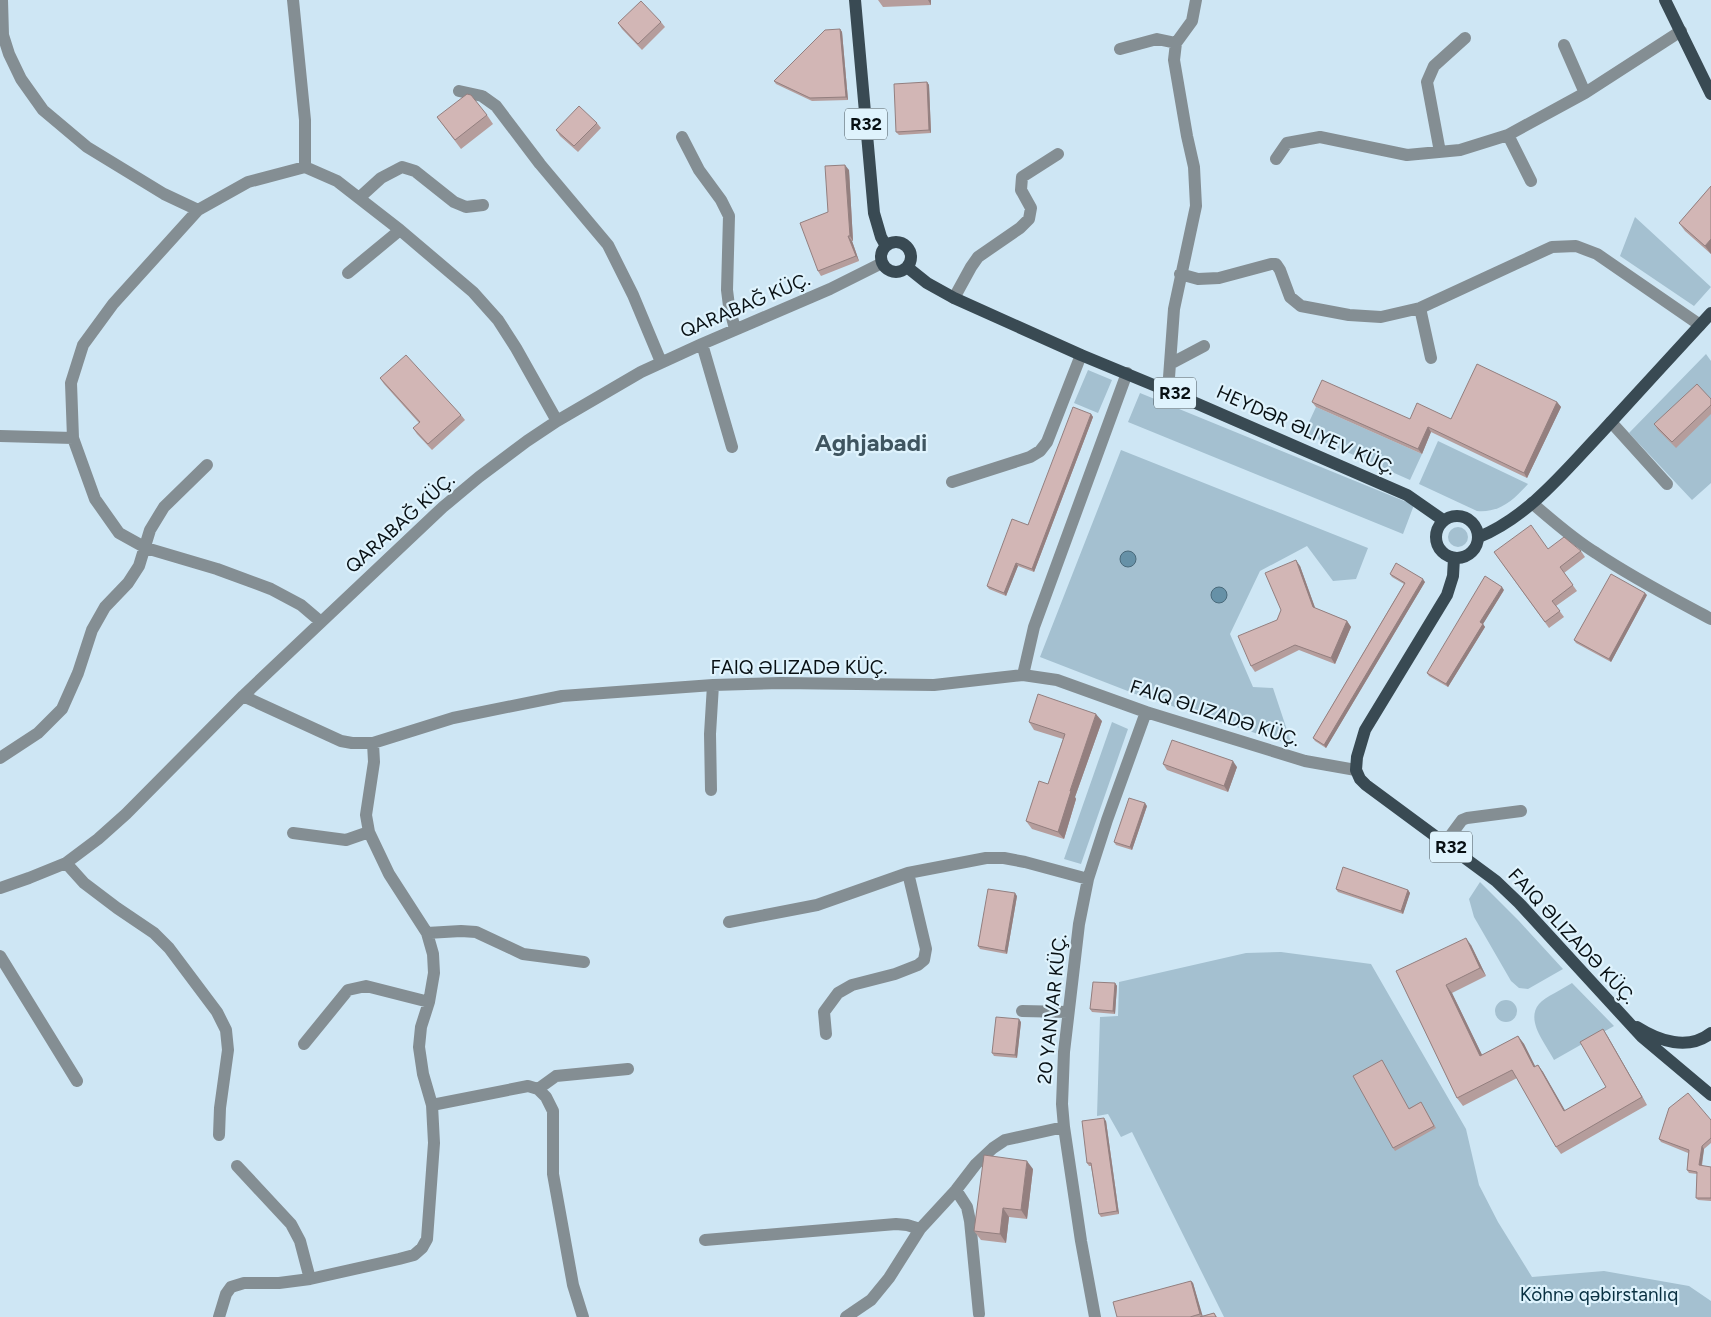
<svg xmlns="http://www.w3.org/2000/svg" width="1711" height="1317" viewBox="0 0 1711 1317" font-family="Figtree,sans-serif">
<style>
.green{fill:#a4c0d0}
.water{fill:#6691a7;stroke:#4a6a7b}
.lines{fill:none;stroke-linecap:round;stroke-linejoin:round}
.minor{stroke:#848e93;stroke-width:12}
.major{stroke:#394a53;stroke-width:12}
.wall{fill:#b59d9c}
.shaded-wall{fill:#937f7f}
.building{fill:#d2b6b5;stroke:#937f7f}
.labels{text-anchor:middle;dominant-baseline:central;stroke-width:4.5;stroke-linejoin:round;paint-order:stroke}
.shield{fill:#dff3fd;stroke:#48545a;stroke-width:1}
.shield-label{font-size:18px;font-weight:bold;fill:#081014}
.street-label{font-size:19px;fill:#081014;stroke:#dff3fd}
.park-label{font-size:19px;fill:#083041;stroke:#dff3fd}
.district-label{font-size:24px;font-weight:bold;fill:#3f5560;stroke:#dff3fd}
</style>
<rect width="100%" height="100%" fill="#cee6f4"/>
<path class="green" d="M1635 217 1711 287 1694 306 1620 256Z
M1706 354 1711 361V483L1692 500 1629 433Z
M1088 370 1112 380 1098 413 1074 403Z
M1140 393 1414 505 1403 534 1128 422Z
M1316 407 1422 454 1410 480 1304 433Z
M1438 441 1528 484C1513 500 1500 513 1477 511L1419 484Z
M1121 450 1368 548 1356 579 1333 581 1307 546 1260 571 1230 634 1253 687 1273 688 1292 745 1138 695 1040 657Z
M1448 537a10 10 0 1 1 20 0a10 10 0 1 1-20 0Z
M1112 722 1128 729 1081 864 1064 859Z
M1480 882 1519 921 1563 969 1528 989 1519 988 1511 981 1474 917 1469 899Z
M1281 952 1371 964 1466 1129 1479 1185 1498 1222 1532 1277 1604 1271 1689 1286 1711 1301V1317H1224L1132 1132 1121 1137 1108 1114 1097 1116 1100 1017 1118 1016 1119 982 1246 953Z
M1572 983 1614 1026 1554 1060C1546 1044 1525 1021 1539 1004 1545 997 1563 989 1572 983Z
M1495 1011a11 11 0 1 1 22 0a11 11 0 1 1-22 0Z"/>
<path class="water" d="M1120 559a8 8 0 1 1 16 0a8 8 0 1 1-16 0Z
M1211 595a8 8 0 1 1 16 0a8 8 0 1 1-16 0Z"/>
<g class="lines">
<path class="minor" d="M2 0 3 35 9 54 21 79 43 110 87 147 164 194 198 210
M293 0 305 120V167L337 181 400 230 473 292 498 320 516 348 557 421
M1564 45 1585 93
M1120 49 1157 39 1176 43
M459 91 482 96 496 106 540 164 608 245 633 295 661 362
M1508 135 1531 181
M682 137 699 170 721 200 729 216 727 290 729 306 735 329
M1440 152 1427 82 1434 66 1465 38
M1276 159 1287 143 1320 137 1407 155 1460 150 1508 135 1585 93 1681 31
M359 198 381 178 402 167 415 171 454 202 466 207 483 205
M348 273 400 230
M1180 274 1198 279 1219 278 1271 264H1276L1280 270 1290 297 1301 306 1349 315 1381 317 1420 308 1552 247 1576 246 1597 254 1700 325
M954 298 971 267 978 257 1020 228 1029 219 1031 208 1021 190 1022 177 1058 154
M1420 308 1431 358
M702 344 732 447
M1170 364 1204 346
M1168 391 1174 309 1196 206 1194 167 1187 136 1174 60 1176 43 1192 21 1196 0
M1611 422 1667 484
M0 436 73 438 95 499 119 533 146 548 217 569 271 589 301 605 321 622
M73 438 71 383 83 345 113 304 198 210 248 182 305 167
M952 482 1030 457 1040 451 1047 442 1081 355
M1532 503C1553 521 1573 539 1596 553 1633 578 1672 598 1711 619
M1023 675 1034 627 1127 373
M243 696 341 741 352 743H373L453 718 562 696 713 685 781 683 934 685 1023 675 1057 680 1146 712 1305 761 1356 770
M0 758 38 733 62 709 78 673 92 630 105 607 128 583 139 566 150 530 164 507 207 465
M711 790 710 734 713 685
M293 833 346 840 369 832
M1445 843 1462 820 1467 818 1521 811
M66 863 84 883 117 908 154 933 169 948 217 1012 226 1030 228 1050 220 1108 219 1135
M0 888 29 878 66 863 98 839 126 814 243 696 443 507 479 477 527 441 557 421 641 372 702 344 830 289 882 263
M729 922 817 905 908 873 986 858H1004L1025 862 1088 879
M427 933 461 931 476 932 523 954 584 962
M0 956 77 1081
M1022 1011 1068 1012
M826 1034 824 1012 838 993 852 985 895 974 918 965 924 960 926 949 908 873
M304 1044 348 990 366 986 429 1002
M538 1089 556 1076 628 1069
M432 1105 528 1086 538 1089 546 1097 553 1111V1174L573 1285 583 1317
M237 1166 291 1224 300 1241 310 1279
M956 1190 967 1207 970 1221 979 1314
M705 1240 896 1224 907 1225 920 1229
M219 1317 226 1294 231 1287 244 1283H279L310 1279 399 1259 414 1255 422 1248 427 1239 434 1143 432 1105 423 1074 419 1047 421 1027 429 1002 434 973 433 954 427 933 389 874 369 832 366 815 374 762 373 743
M846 1317 871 1300 889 1278 920 1229 956 1190 976 1164 993 1148 1005 1140 1064 1127
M1095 1317 1081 1241 1064 1127 1062 1104 1064 1052 1079 924 1088 879 1107 820 1146 712"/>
<path class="major" d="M855 0 874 213 881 237 886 246
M1665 0 1711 94
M881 257a15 15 0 1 1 30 0a15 15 0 1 1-30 0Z
M907 267 927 283 954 298 1081 355 1168 391 1407 495 1443 520
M1436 537a21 21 0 1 1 42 0a21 21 0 1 1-42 0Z
M1479 537C1528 517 1564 472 1600 434 1637 394 1674 353 1711 313
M1454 558 1453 576 1447 595 1365 730 1357 757 1356 770 1360 779 1366 785 1496 881 1519 903 1642 1037 1711 1095
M1637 1027C1659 1041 1688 1051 1711 1033"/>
</g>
<path class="wall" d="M878 0H931V5L883 7Z
M661 22 665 27 642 50 622 29 618 23Z
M840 29 842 32 848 100 812 101 776 84 774 81Z
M927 82 929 85 931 133 899 135 896 132Z
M487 115 493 124 461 149 437 117Z
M597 123 601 128 578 152 560 136 556 130Z
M849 170 853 241H852L859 261 821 276 818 271 828 212Z
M1711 186V254L1685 231 1679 223Z
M380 378 461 415 465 420 432 450 417 434 413 428 419 423 384 384Z
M1711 399V414L1676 448 1658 430 1654 424Z
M1312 402 1410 419H1451L1557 402 1561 407 1527 478 1431 432 1422 454 1316 407Z
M1091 414 1093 417 1034 572 1018 566 1006 596 989 589 987 586 1028 525Z
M1548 549 1581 551 1585 557 1564 573 1577 591 1556 606 1564 617 1549 628 1494 552Z
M1300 566 1315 608 1347 621 1351 627 1335 664 1299 650 1255 672 1251 666 1277 620Z
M1390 574 1425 582 1326 748 1315 741 1313 738 1404 584 1392 577Z
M1504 590 1483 624 1485 627 1448 687 1429 676 1427 673Z
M1647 595 1611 662 1576 643 1574 640Z
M1102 721 1075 797 1076 799 1064 839 1032 829 1026 821 1048 784 1063 739 1034 730 1029 722Z
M1163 764 1237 767 1228 792 1167 770Z
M1147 806 1132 850 1116 845 1114 842Z
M1336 889 1408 890 1410 893 1403 914 1338 892Z
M1017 896 1007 954 980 949 978 946Z
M1471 945 1486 976 1452 993 1482 1055 1518 1036 1524 1044 1535 1066 1538 1065 1543 1072 1565 1111 1606 1087 1603 1029 1608 1037 1647 1105 1561 1154 1556 1147 1517 1078 1463 1106 1457 1098 1396 971Z
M1115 983 1117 986 1115 1014 1092 1012 1090 1009Z
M1021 1022 1017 1058 994 1056 992 1053Z
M1421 1102 1436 1128 1395 1151 1393 1148 1409 1108Z
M1711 1120V1143L1704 1149 1702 1166 1711 1167V1201L1698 1200 1696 1198 1697 1174 1689 1173 1687 1170 1688 1153 1661 1142 1659 1139Z
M1106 1121 1119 1214 1101 1217 1099 1214 1091 1166H1089L1087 1163Z
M1033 1169 1027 1219 1009 1217 1006 1243 981 1240 974 1231Z
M1191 1281 1193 1283 1202 1316 1214 1313 1217 1317H1117Z"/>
<path class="shaded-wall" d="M928 0H931V5Z
M840 29 842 32 848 100 846 97Z
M927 82 929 85 931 133 929 130Z
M845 165 849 170 853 241 850 236Z
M848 236 852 241 859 261 856 256Z
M1711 239V254L1705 246Z
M1557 402 1561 407 1527 478 1524 473Z
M1091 414 1093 417 1034 572 1032 569Z
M1428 427 1431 432 1422 454 1418 449Z
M1296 560 1300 566 1317 613 1313 607Z
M1016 563 1018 566 1006 596 1004 593Z
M1423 579 1425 582 1326 748 1324 745Z
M1502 587 1504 590 1483 624 1485 627 1448 687 1446 684 1480 622Z
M1645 593 1647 595 1611 662 1609 659Z
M1347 621 1351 627 1335 664 1331 658Z
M1096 714 1102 721 1075 797 1076 799 1064 839 1058 832 1070 791Z
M1233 761 1237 767 1228 792 1224 786Z
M1145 803 1147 806 1132 850 1130 847Z
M1408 890 1410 893 1403 914 1401 911Z
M1015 893 1017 896 1007 954 1005 951Z
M1466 938 1471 945 1486 976 1480 968Z
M1115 983 1117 986 1115 1014 1113 1011Z
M1446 985 1452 993 1486 1063 1480 1056Z
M1019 1019 1021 1022 1017 1058 1015 1055Z
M1603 1029 1608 1037 1647 1105 1642 1097Z
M1518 1036 1524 1044 1539 1074 1534 1067Z
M1538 1065 1543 1072 1570 1119 1564 1111Z
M1104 1118 1106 1121 1119 1214 1117 1211Z
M1702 1146 1704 1149 1701 1168 1699 1165Z
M1027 1161 1033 1169 1027 1219 1021 1210Z
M1003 1208 1009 1217 1006 1243 1000 1234Z
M1191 1281 1193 1283 1203 1317 1200 1314Z"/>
<path class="building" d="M641 1 661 22 638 44 618 23Z
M840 29 846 97 810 98 774 81 825 30Z
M927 82 929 130 896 132 894 84Z
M467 94 471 95 487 115 455 140 437 117Z
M579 106 597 123 574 146 556 130Z
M845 165 850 236H848L856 256 818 271 800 223 828 212 825 166Z
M1711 186V239L1705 246 1679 223Z
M406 355 461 415 428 444 413 428 420 422 380 378Z
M1477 364 1557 402 1524 473 1428 427 1418 449 1312 402 1322 380 1410 419 1417 403 1451 419Z
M1697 384 1711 399V405L1672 442 1654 424Z
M1073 407 1091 414 1032 569 1016 563 1004 593 987 586 1012 519 1028 525Z
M1531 525 1548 549 1564 537 1581 551 1560 567 1573 585 1552 601 1560 611 1545 622 1494 552Z
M1296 560 1313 607 1347 621 1331 658 1295 645 1251 666 1238 636 1277 620 1281 610 1265 573Z
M1396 563 1423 579 1324 745 1313 738 1405 583 1390 574Z
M1611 574 1645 593 1609 659 1574 640Z
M1485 576 1502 587 1480 622 1483 624 1446 684 1427 673Z
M1038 694 1096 714 1070 791H1071L1058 832 1026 821 1039 781 1048 784 1065 734 1029 722Z
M1172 740 1233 761 1224 786 1163 764Z
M1129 798 1145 803 1130 847 1114 842Z
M1343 867 1408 890 1401 911 1336 889Z
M988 889 1015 893 1005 951 978 946Z
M1466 938 1480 968 1446 985 1480 1056 1518 1036 1534 1067 1538 1065 1564 1111 1606 1087 1580 1042 1603 1029 1642 1097 1556 1147 1512 1070 1457 1098 1396 971Z
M1093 982 1115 983 1113 1011 1090 1009Z
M996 1017 1019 1019 1015 1055 992 1053Z
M1382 1060 1409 1109 1421 1102 1434 1126 1393 1148 1353 1076Z
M1688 1093 1711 1120V1138L1702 1146 1699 1165 1711 1167V1198H1696L1697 1172 1687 1170 1689 1150 1659 1139 1669 1108Z
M1104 1118 1117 1211 1099 1214 1091 1163H1087L1082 1121Z
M984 1155 1027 1161 1021 1210 1003 1208 1000 1234 974 1231Z
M1191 1281 1200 1314 1190 1317H1117L1113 1302Z
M1214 1313 1216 1317H1200Z"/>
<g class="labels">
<g class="shield">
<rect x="845" y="108.5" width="42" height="31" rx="4"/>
<rect x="1154" y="377.5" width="42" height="31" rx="4"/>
<rect x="1430" y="831.5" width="42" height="31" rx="4"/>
</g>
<g class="shield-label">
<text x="866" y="124">R32</text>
<text x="1175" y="393">R32</text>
<text x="1451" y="847">R32</text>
</g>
<g class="street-label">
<text transform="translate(745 305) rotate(-23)">QARABAĞ KÜÇ.</text>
<text transform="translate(1306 430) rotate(24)">HEYDƏR ƏLIYEV KÜÇ.</text>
<text transform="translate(400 523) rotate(-42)">QARABAĞ KÜÇ.</text>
<text x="799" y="667">FAIQ ƏLIZADƏ KÜÇ.</text>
<text transform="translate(1215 713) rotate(18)">FAIQ ƏLIZADƏ KÜÇ.</text>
<text transform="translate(1572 936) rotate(47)">FAIQ ƏLIZADƏ KÜÇ.</text>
<text transform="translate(1052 1009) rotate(-84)">20 YANVAR KÜÇ.</text>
</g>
<g class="park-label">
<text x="1599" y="1294">Köhnə qəbirstanlıq</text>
</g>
<g class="district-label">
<text x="871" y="442">Aghjabadi</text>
</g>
</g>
</svg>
